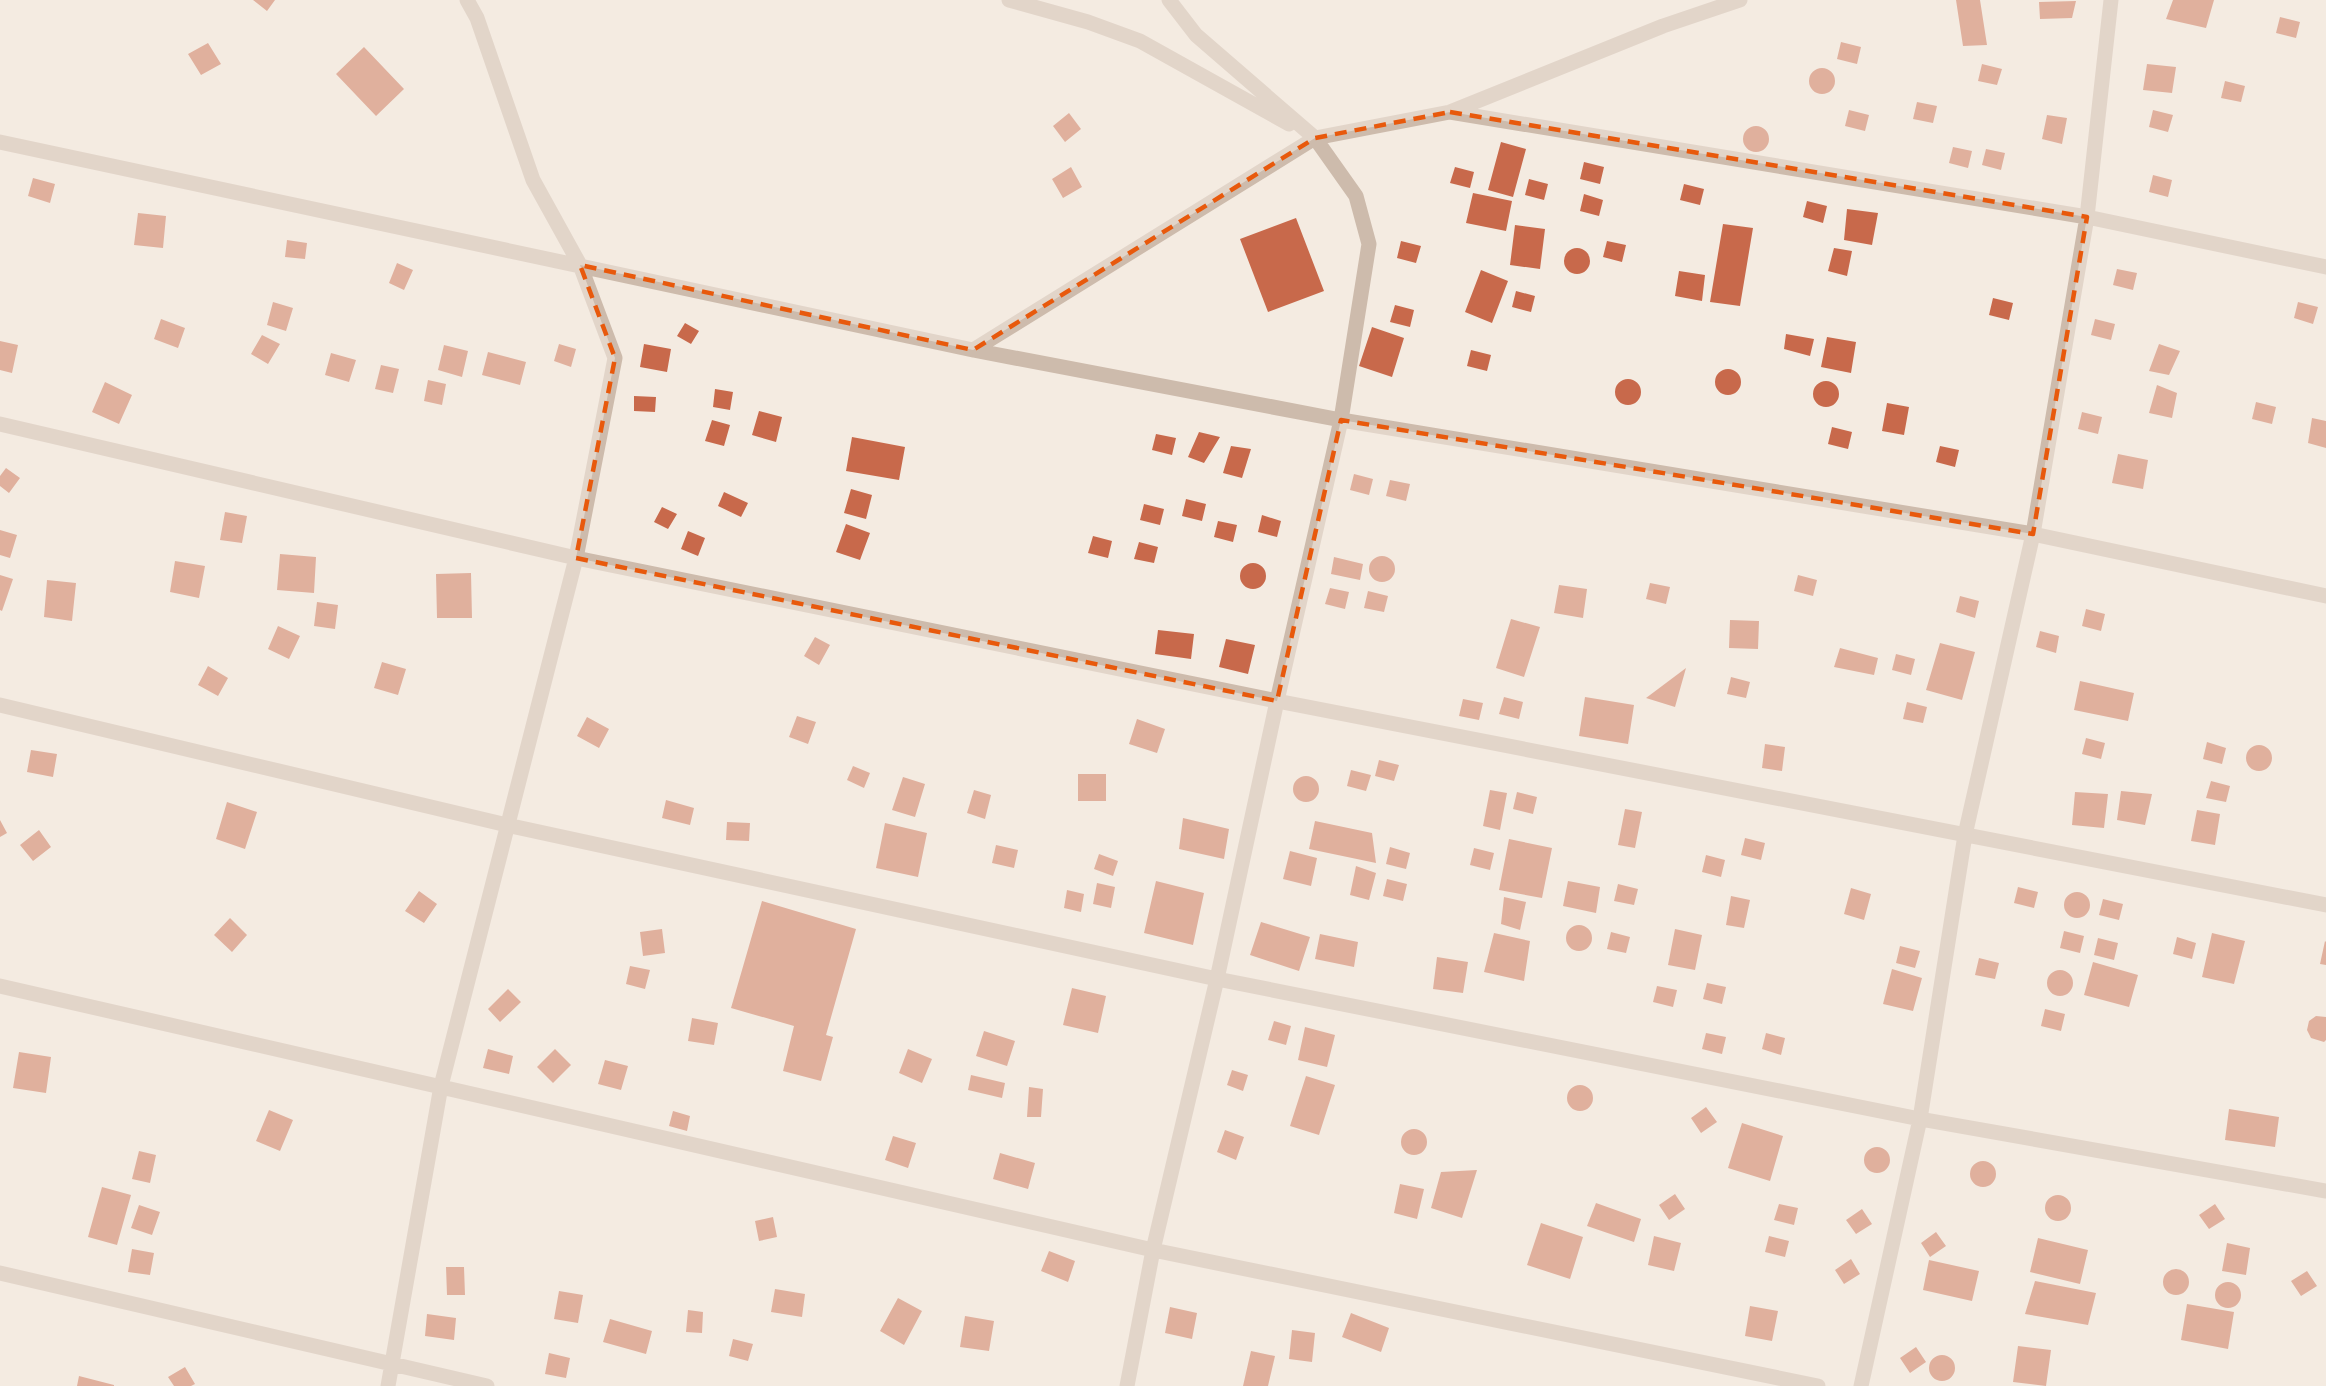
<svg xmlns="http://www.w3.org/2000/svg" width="2326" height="1386" viewBox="0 0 2326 1386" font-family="Jost,sans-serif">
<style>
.building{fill:#c8694b}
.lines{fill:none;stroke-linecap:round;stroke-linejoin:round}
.minor{stroke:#cdbbac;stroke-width:15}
.marked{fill:none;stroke:#e8590c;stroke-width:4.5;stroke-dasharray:12 8;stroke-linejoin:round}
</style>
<rect width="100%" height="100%" fill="#f4ebe1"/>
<path class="building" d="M253 0H275L267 11Z
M1956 0H1980L1987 45 1963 46Z
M2173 0H2214L2206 28 2166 19Z
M2076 1 2072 18 2040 19 2039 2Z
M2280 17 2300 22 2296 38 2276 33Z
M1841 42 1861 47 1857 64 1837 59Z
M208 43 221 64 201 75 188 54Z
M364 47 404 89 376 116 336 74Z
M1982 64 2002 69 1997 85 1978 81Z
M2147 64 2176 67 2172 93 2143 90Z
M1809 81a13 13 0 1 1 26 0a13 13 0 1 1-26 0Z
M2225 81 2245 86 2241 102 2221 98Z
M1917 102 1937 106 1933 123 1913 119Z
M1849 110 1869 115 1865 131 1845 126Z
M2153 110 2173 115 2168 132 2149 127Z
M1069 113 1081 129 1065 142 1053 126Z
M2047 115 2067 118 2062 144 2042 139Z
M1743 139a13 13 0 1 1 26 0a13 13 0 1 1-26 0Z
M1501 142 1526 149 1513 197 1488 190Z
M1953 147 1972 151 1968 168 1949 163Z
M1986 149 2005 153 2001 170 1982 165Z
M1584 162 1604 167 1600 184 1580 179Z
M1071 167 1082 187 1063 198 1052 179Z
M1455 167 1474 172 1470 188 1450 183Z
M2153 175 2172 180 2168 197 2149 192Z
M33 178 55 184 50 203 28 196Z
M1529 179 1548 184 1544 200 1525 195Z
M1684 184 1704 189 1700 205 1680 200Z
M1473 193 1512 201 1506 231 1466 223Z
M1584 194 1603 200 1599 216 1580 211Z
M1807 201 1827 206 1823 223 1803 217Z
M1847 209 1878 213 1872 245 1844 240Z
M138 213 166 216 163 248 134 245Z
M1296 218 1324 291 1268 312 1240 239Z
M1723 224 1753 228 1740 306 1710 302Z
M1515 225 1545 229 1540 269 1510 265Z
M287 240 307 243 305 259 285 257Z
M1401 241 1421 246 1416 263 1397 258Z
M1607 241 1626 245 1622 262 1603 257Z
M1564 261a13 13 0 1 1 26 0a13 13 0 1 1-26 0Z
M1834 248 1852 251 1847 276 1828 271Z
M397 263 413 270 404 290 389 283Z
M2117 269 2137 273 2133 290 2113 285Z
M1481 270 1508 281 1492 323 1465 312Z
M1679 271 1705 275 1702 301 1675 296Z
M1516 291 1535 296 1531 312 1512 307Z
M1993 298 2013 303 2009 320 1989 315Z
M273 302 293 308 286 331 267 325Z
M2298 302 2318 307 2313 324 2294 318Z
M1395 305 1414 310 1410 327 1390 322Z
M161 319 185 328 178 348 154 339Z
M2095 319 2115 324 2111 340 2091 335Z
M685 323 699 331 691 344 677 336Z
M1372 327 1404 338 1392 377 1359 366Z
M1786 334 1814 339 1810 356 1784 349Z
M262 335 280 344 268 364 251 354Z
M1827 337 1856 342 1851 373 1821 367Z
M0 341 18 345 12 373 0 370Z
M559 344 576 349 571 367 554 361Z
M644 344 671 349 667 372 640 367Z
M2159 344 2180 351 2169 375 2149 371Z
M444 345 468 351 462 377 438 370Z
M1471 350 1491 355 1487 371 1467 366Z
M488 352 526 362 520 385 482 375Z
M331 353 356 360 349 382 325 375Z
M381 365 399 369 393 393 375 389Z
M1715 382a13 13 0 1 1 26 0a13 13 0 1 1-26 0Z
M1615 392a13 13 0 1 1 26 0a13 13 0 1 1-26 0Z
M428 380 446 384 442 405 424 401Z
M1813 394a13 13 0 1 1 26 0a13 13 0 1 1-26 0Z
M105 382 132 395 119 424 92 412Z
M2157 385 2177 393 2172 418 2149 413Z
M715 389 733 392 730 410 713 407Z
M634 396 656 397 655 412 634 411Z
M2256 402 2276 407 2272 424 2252 419Z
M1887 403 1909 407 1904 435 1882 431Z
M759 411 782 417 776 442 752 435Z
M2082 412 2102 417 2098 434 2078 429Z
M2312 418 2326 421V448L2308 443Z
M712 420 730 425 724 446 705 441Z
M1832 427 1852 432 1848 449 1828 444Z
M1199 432 1220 437 1204 463 1188 457Z
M1156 434 1176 438 1172 455 1152 450Z
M852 437 905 447 899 480 846 471Z
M1231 446 1251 449 1242 478 1223 473Z
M1940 446 1959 450 1955 467 1936 462Z
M2118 454 2148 460 2143 489 2112 483Z
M6 468 20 478 9 493 0 486V476Z
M1354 474 1373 479 1369 495 1350 490Z
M1390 480 1410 484 1406 501 1386 496Z
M851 489 872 495 866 519 844 513Z
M724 492 748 503 741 517 718 506Z
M1186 499 1206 504 1202 521 1182 516Z
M1144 504 1164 509 1160 525 1140 520Z
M662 507 677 514 668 529 654 522Z
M225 512 247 516 242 543 220 540Z
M1262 515 1281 521 1277 537 1258 532Z
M1218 521 1237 525 1233 542 1214 537Z
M846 524 870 533 860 560 836 552Z
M0 530 17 535 10 558 0 555Z
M688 531 705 538 698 556 681 549Z
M1093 536 1112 541 1108 558 1088 553Z
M1139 542 1158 547 1154 563 1134 559Z
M280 554 316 557 314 593 277 590Z
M1369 569a13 13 0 1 1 26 0a13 13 0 1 1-26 0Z
M1334 557 1363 564 1360 580 1331 574Z
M175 561 205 566 199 598 170 592Z
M1240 576a13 13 0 1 1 26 0a13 13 0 1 1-26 0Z
M471 573 472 618H437L436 574Z
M0 575 13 579 2 611 0 610Z
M1798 575 1817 580 1813 596 1794 591Z
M47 580 76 583 72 621 44 617Z
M1650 583 1670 587 1666 604 1646 599Z
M1559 585 1587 589 1583 618 1554 613Z
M1330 588 1349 592 1345 609 1325 604Z
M1368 591 1388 596 1384 612 1364 608Z
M1960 596 1979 601 1975 618 1956 612Z
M317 602 338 605 335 629 314 626Z
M2086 609 2105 614 2101 631 2082 626Z
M1511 619 1540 627 1524 677 1496 668Z
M1730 620 1759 621 1758 649 1729 648Z
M278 626 300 636 289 659 268 649Z
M1158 630 1194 634 1191 659 1155 654Z
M2040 631 2059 636 2056 653 2036 647Z
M815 637 830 645 819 665 804 656Z
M1226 639 1255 645 1248 674 1219 667Z
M1940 643 1975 652 1962 700 1926 690Z
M1840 648 1878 658 1874 675 1834 667Z
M1896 654 1915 659 1911 675 1892 670Z
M382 662 406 669 398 695 374 688Z
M208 666 228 678 218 696 198 685Z
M1686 668 1675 707 1646 698Z
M1731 677 1750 682 1746 698 1727 694Z
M2080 681 2134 693 2128 721 2074 710Z
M1504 697 1523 702 1519 719 1499 714Z
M1585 697 1634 705 1628 744 1579 736Z
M1463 699 1483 703 1479 720 1459 716Z
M1907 702 1927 707 1923 723 1903 719Z
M797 716 816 722 808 744 789 737Z
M587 717 609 729 599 748 577 736Z
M1137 719 1165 729 1157 753 1129 744Z
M2086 738 2105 743 2101 759 2082 754Z
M2207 742 2226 748 2222 764 2203 759Z
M1765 744 1785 747 1782 771 1762 768Z
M2246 758a13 13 0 1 1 26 0a13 13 0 1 1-26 0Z
M31 750 57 754 53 777 27 772Z
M1379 760 1399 765 1394 781 1375 776Z
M853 766 870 773 864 788 847 780Z
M1351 770 1371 775 1366 791 1347 786Z
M1078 774H1106V801H1078Z
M1293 789a13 13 0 1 1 26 0a13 13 0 1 1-26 0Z
M903 777 925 784 915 817 892 810Z
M2211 781 2230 786 2226 802 2206 798Z
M974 790 991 795 985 819 967 813Z
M1490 790 1507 793 1500 830 1483 826Z
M2121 791 2152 794 2145 825 2117 820Z
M1517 792 1537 797 1533 814 1513 809Z
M2075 792 2108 794 2104 828 2072 825Z
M666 800 694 808 690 825 662 818Z
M227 802 257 812 245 849 216 839Z
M1625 809 1642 812 1635 848 1618 845Z
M2197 810 2220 814 2215 845 2191 841Z
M1183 818 1229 829 1224 859 1179 849Z
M0 820 7 833 0 837Z
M1315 821 1372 833 1376 863 1309 849Z
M727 822 750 823 749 841 726 840Z
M885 823 927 833 918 877 876 868Z
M39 830 51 847 33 861 20 845Z
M1745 838 1765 843 1761 860 1741 855Z
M1509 839 1552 848 1542 898 1499 890Z
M996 845 1018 850 1014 868 992 863Z
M1390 847 1410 853 1406 869 1386 864Z
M1474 848 1494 853 1490 870 1470 865Z
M1290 851 1317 858 1311 886 1283 879Z
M1099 854 1118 861 1113 876 1094 869Z
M1706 855 1725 860 1721 877 1702 872Z
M1356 866 1376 873 1369 900 1350 895Z
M1387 879 1407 884 1403 901 1383 896Z
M1156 881 1204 893 1193 945 1144 933Z
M1568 881 1600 887 1596 913 1563 906Z
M1097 883 1115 887 1111 908 1093 904Z
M1618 884 1638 889 1634 905 1614 901Z
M2018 887 2038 892 2034 908 2014 903Z
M1851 888 1871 894 1864 920 1844 914Z
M1067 890 1084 894 1081 912 1064 908Z
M419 891 437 904 424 923 405 911Z
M2064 905a13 13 0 1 1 26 0a13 13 0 1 1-26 0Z
M1731 896 1750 900 1744 928 1726 925Z
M1504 897 1526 902 1520 930 1501 924Z
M2103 899 2123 904 2119 920 2099 915Z
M762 901 856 929 826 1035 833 1037 821 1081 783 1071 794 1026 731 1008Z
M230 918 247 935 232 952 214 935Z
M1261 922 1310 937 1299 971 1250 955Z
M1566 938a13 13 0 1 1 26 0a13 13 0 1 1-26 0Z
M662 929 665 953 643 956 640 932Z
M1675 929 1702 935 1695 970 1668 965Z
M2064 931 2084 936 2080 953 2060 948Z
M1611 932 1630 937 1626 953 1607 949Z
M1494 933 1530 941 1524 981 1484 972Z
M2212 933 2245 941 2234 984 2202 977Z
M1320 934 1358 942 1354 967 1315 959Z
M2177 937 2196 943 2192 959 2173 954Z
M2098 938 2118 943 2114 960 2094 955Z
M2325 941 2326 942V965L2320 964Z
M1900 946 1920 951 1915 968 1896 963Z
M1437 957 1468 962 1463 993 1433 989Z
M1979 958 1999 963 1995 979 1975 975Z
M2093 962 2138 975 2129 1007 2084 995Z
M630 966 650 970 645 989 626 984Z
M1892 969 1922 978 1913 1011 1883 1004Z
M2047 983a13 13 0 1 1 26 0a13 13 0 1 1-26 0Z
M1707 983 1726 987 1722 1004 1703 999Z
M1657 986 1677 990 1673 1007 1653 1002Z
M1072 988 1106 996 1098 1033 1063 1025Z
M508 989 521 1002 500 1022 488 1009Z
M2045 1009 2065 1014 2061 1031 2041 1026Z
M2316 1016 2326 1017V1040L2324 1042 2311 1038 2307 1030 2309 1021Z
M692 1018 718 1023 714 1045 688 1041Z
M1274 1021 1291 1026 1286 1045 1268 1040Z
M1305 1027 1335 1035 1327 1067 1298 1060Z
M984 1031 1015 1041 1007 1066 976 1056Z
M1706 1033 1726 1037 1722 1054 1702 1049Z
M1766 1033 1785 1038 1781 1055 1762 1049Z
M488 1049 513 1056 509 1074 483 1068Z
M555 1049 571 1065 553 1083 537 1067Z
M908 1049 932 1059 922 1083 899 1073Z
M19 1052 51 1057 46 1093 13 1088Z
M605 1060 628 1066 621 1090 598 1084Z
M1232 1070 1248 1075 1243 1091 1227 1085Z
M971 1075 1005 1083 1002 1098 968 1090Z
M1306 1076 1335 1085 1319 1135 1290 1126Z
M1567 1098a13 13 0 1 1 26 0a13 13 0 1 1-26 0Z
M1029 1087 1043 1089 1041 1117H1027Z
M1706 1107 1717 1122 1701 1133 1691 1118Z
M2229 1109 2279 1117 2275 1147 2225 1140Z
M269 1110 293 1120 280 1151 256 1141Z
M673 1111 690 1116 687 1131 669 1126Z
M1742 1123 1783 1136 1770 1181 1728 1168Z
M1401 1142a13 13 0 1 1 26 0a13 13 0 1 1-26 0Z
M1225 1130 1244 1137 1236 1160 1217 1152Z
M893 1136 916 1143 908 1168 885 1160Z
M1864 1160a13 13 0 1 1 26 0a13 13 0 1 1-26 0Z
M139 1151 156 1155 150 1183 132 1179Z
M1000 1153 1035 1163 1028 1189 993 1179Z
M1970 1174a13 13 0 1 1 26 0a13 13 0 1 1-26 0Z
M1477 1170 1462 1218 1431 1208 1441 1172Z
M1400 1184 1424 1189 1417 1219 1394 1213Z
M102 1187 131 1195 117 1245 88 1237Z
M1675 1194 1685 1209 1669 1220 1659 1205Z
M2045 1208a13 13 0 1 1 26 0a13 13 0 1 1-26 0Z
M1596 1203 1641 1219 1634 1242 1587 1226Z
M1779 1204 1798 1208 1794 1225 1774 1220Z
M2215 1204 2225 1219 2209 1229 2199 1215Z
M139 1205 160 1212 152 1235 131 1228Z
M1862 1209 1872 1224 1856 1234 1846 1220Z
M773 1217 777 1237 759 1241 755 1221Z
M1541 1223 1583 1237 1570 1279 1527 1265Z
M1936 1232 1946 1246 1930 1257 1921 1243Z
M1654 1236 1681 1243 1674 1271 1648 1265Z
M1769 1236 1789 1241 1785 1257 1765 1252Z
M2038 1238 2088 1250 2080 1284 2030 1272Z
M2227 1243 2250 1248 2246 1275 2222 1271Z
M132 1249 154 1253 150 1275 128 1272Z
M1049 1251 1075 1261 1068 1282 1041 1271Z
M1851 1259 1860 1274 1844 1284 1835 1270Z
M1929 1260 1979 1271 1972 1301 1923 1290Z
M446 1267H464L465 1295H447Z
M2163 1282a13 13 0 1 1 26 0a13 13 0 1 1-26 0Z
M2307 1271 2317 1286 2301 1296 2291 1281Z
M2035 1281 2096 1293 2088 1325 2025 1314Z
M2215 1295a13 13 0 1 1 26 0a13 13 0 1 1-26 0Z
M775 1289 805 1294 802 1317 771 1312Z
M559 1291 583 1295 578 1323 554 1319Z
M898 1298 922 1311 904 1345 880 1331Z
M2187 1304 2234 1312 2228 1349 2181 1340Z
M1750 1306 1778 1311 1772 1341 1745 1336Z
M1170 1307 1197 1313 1192 1339 1165 1333Z
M688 1310 703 1312 702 1333 686 1332Z
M1351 1313 1389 1328 1381 1352 1342 1337Z
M427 1314 456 1318 454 1340 425 1336Z
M965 1316 994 1321 989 1351 960 1347Z
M610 1319 652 1331 646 1354 603 1342Z
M1292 1330 1315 1333 1312 1362 1289 1359Z
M733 1339 753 1344 748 1361 729 1356Z
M2018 1346 2051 1350 2046 1386 2013 1382Z
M1916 1347 1926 1362 1910 1373 1900 1358Z
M1251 1351 1275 1356 1268 1386H1243Z
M549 1353 570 1358 566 1378 545 1374Z
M1929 1368a13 13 0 1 1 26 0a13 13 0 1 1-26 0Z
M185 1367 195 1384 191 1386H174L168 1377Z
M79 1376 114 1385V1386H77Z"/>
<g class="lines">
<path class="minor" d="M1009 0 1088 22 1140 41 1289 124
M1450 112 2087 217 2326 267
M0 142 973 350 1341 420 2033 534 2326 596
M973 350 1315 138 1450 112 1663 26 1740 0
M0 424 576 558 1277 701 2326 905
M0 705 507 825 1217 979 1920 1119 2326 1191
M0 986 1153 1250 1818 1386
M0 1273 487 1386
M388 1386 441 1086 576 558 615 358 580 265 533 180 477 18 467 0
M1127 1386 1153 1250 1217 979 1277 701 1341 420 1369 244 1356 196 1315 138 1196 35 1169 0
M1861 1386 1920 1119 1965 835 2033 534 2087 217 2111 0"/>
</g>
<path d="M0 0H2326V1386H0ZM1450 112 2087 217 2033 534 1341 420 1277 701 576 558 615 358 580 265 973 350 1315 138Z" fill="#f4ebe1" fill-opacity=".55" fill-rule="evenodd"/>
<path class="marked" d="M1450 112 2087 217 2033 534 1341 420 1277 701 576 558 615 358 580 265 973 350 1315 138Z"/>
</svg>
